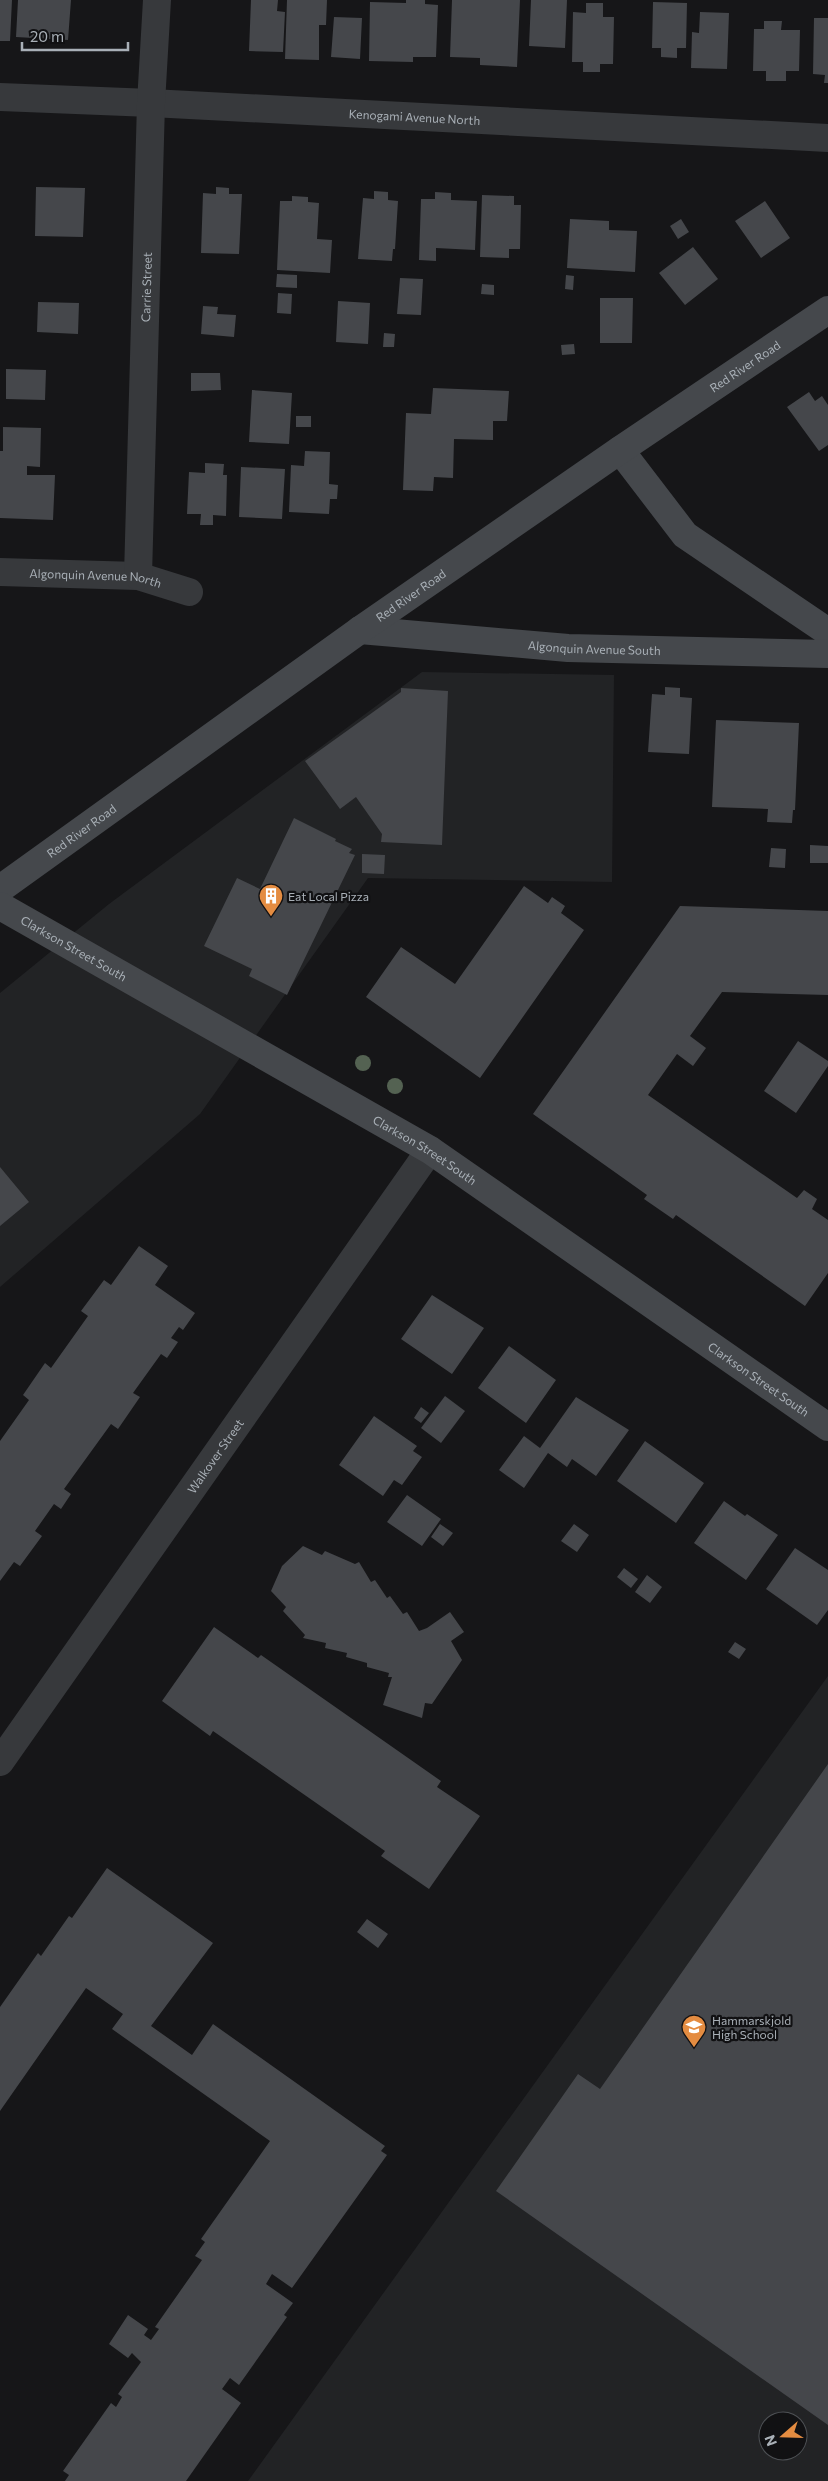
<svg xmlns="http://www.w3.org/2000/svg" width="828" height="2481" viewBox="0 0 828 2481" font-family="Commissioner,sans-serif">
<style>
.built{fill:#222325;fill-rule:evenodd}
.building{fill:#45474b}
.lines{fill:none;stroke-linecap:round;stroke-linejoin:round}
.street{stroke:#37393c;stroke-width:28}
.secondary{stroke:#45484c;stroke-width:28}
.tree{fill:#546252}
.labels{text-anchor:middle;dominant-baseline:central;stroke-width:4.5;stroke-linejoin:round;paint-order:stroke}
.street-label{font-size:12px;fill:#a9b0b7;stroke:#111113}
.poi-label{font-size:12px;fill:#a9b0b7;stroke:#111113;text-anchor:start}
</style>
<rect width="100%" height="100%" fill="#161618"/>
<path class="built" d="M422 672 614 675 612 882 368 878 200 1114 0 1287V993L109 904Z
M828 1676V2481H248ZM768 2421H798V2451H768Z"/>
<path class="building" d="M0 0H12L10 41H0Z
M18 0H71L68 40 16 37Z
M251 0H278L277 11 285 12 283 52 249 51Z
M287 0H327L326 25H319V60L285 59Z
M406 0H425V4L438 5 436 57H413V62L369 61 370 2 406 3Z
M452 0H520L517 67 480 65V58L450 57Z
M531 0H567L565 48 529 46Z
M653 2 687 3 686 48H677V58L661 57V48H652Z
M586 3H603V17H614L613 64H600V72H583V62H572L573 12 586 13Z
M700 12 729 13 727 69 691 68 692 32 699 33Z
M334 17 362 18 360 59 331 57Z
M814 18H828V83H824L825 75 813 74Z
M764 21H782L781 30H800L799 71H786V81H766V71H753L754 29H764Z
M36 187 85 188 83 237 35 236Z
M216 187 229 188V194H242L239 254 201 253 203 193 216 194Z
M374 191 388 192V200L398 201 395 249H393L392 261 358 259 363 198 374 199Z
M435 192 451 193V200L477 201 475 250 436 248V261L419 260 421 199H435Z
M482 195 514 196V205H521L520 249H509V258L480 257Z
M292 196 308 197V202L319 203 317 239 332 240 330 273 277 270 280 201H292Z
M765 201 790 238 761 258 735 221Z
M570 219 609 221V230L637 231 635 272 567 268Z
M681 219 689 232 678 239 670 226Z
M693 247 718 279 685 305 659 273Z
M277 274 297 275V288L276 287Z
M566 275 574 276 573 290 565 289Z
M400 278 423 279 421 315 397 314Z
M482 284 494 285V295L481 294Z
M278 293 292 294 291 314 277 313Z
M600 298H633L632 343H600Z
M338 301 370 303 368 344 336 342Z
M38 302 79 303 78 334 37 332Z
M203 306 218 307 217 314 236 315 234 337 201 334Z
M384 333 395 334 394 347H383Z
M574 344 575 354 562 355 561 345Z
M6 369 46 370 45 400 6 399Z
M191 373H220L221 390 191 391Z
M433 388 509 391 507 421H493V440L454 439 453 478 434 477 433 491 403 490 406 413 431 414Z
M252 390 292 393 289 444 249 442Z
M809 392 815 401 822 396 828 405V445L819 451 787 407Z
M296 416H311V427H296Z
M3 427 41 428 40 467 27 466V475H55L53 520 0 518V451H3Z
M305 451 330 452 329 484 338 485 337 499H330L329 514 289 512 291 465 304 466Z
M205 463 224 464 223 475H227L226 516 213 515V525H200L201 514H187L189 472 205 473Z
M241 467 285 469 282 519 239 517Z
M665 687 680 688V697L692 698 689 754 648 752 652 694 665 695Z
M401 688 448 691 442 845 381 842 382 834 356 797 340 809 305 761 401 692Z
M716 720 799 723 795 810H793L792 823 767 822 768 809 712 807Z
M294 818 336 839 335 841 352 849 349 853 355 855 287 995 249 976 252 969 204 946 237 878 260 889Z
M810 845 828 846V863H810Z
M771 848 786 849 785 868 769 867Z
M362 854 385 855 384 874 362 873Z
M524 886 548 903 552 897 565 906 561 913 584 930 480 1078 366 997 401 947 455 984Z
M680 906 828 911V995L722 992 690 1036 706 1048 693 1066 677 1054 648 1095 797 1198 804 1190 817 1199 812 1209 828 1220V1273L805 1306 676 1215 673 1219 644 1199 647 1195 533 1114Z
M798 1041 828 1061V1066L796 1113 764 1091Z
M0 1167 29 1202 0 1226Z
M139 1246 168 1266 155 1285 195 1313 183 1330 179 1327 171 1338 178 1342 167 1358 161 1354 133 1393 140 1397 118 1429 111 1424 64 1489 71 1494 61 1509 54 1504 35 1531 42 1536 20 1566 14 1562 0 1581V1441L29 1400 23 1395 45 1363 51 1368 88 1316 81 1311 104 1280 111 1285Z
M432 1295 484 1328 452 1374 401 1339Z
M509 1346 556 1380 526 1423 478 1388Z
M445 1396 465 1411 441 1443 421 1428Z
M576 1397 629 1430 596 1476 572 1459 567 1467 548 1453 524 1488 499 1470 524 1436 540 1448Z
M421 1407 429 1413 421 1423 414 1418Z
M374 1416 417 1446 413 1451 422 1457 402 1485 394 1480 383 1496 339 1465Z
M645 1441 704 1483 676 1523 617 1481Z
M407 1495 441 1519 422 1546 387 1522Z
M724 1501 745 1516 747 1514 778 1535 746 1580 694 1543Z
M440 1524 453 1533 443 1546 431 1537Z
M574 1524 589 1535 577 1552 561 1541Z
M303 1546 322 1555 325 1551 355 1564 359 1562 371 1582 375 1580 387 1598 390 1596 403 1614 407 1612 419 1631 427 1628 450 1612 464 1632 451 1641 462 1660 432 1704 425 1703 422 1718 383 1705 392 1677H388L389 1673 367 1667V1663L346 1657 347 1653 325 1648 326 1643 303 1638 305 1635 283 1611 286 1607 271 1591 282 1566Z
M795 1548 828 1570V1610L817 1625 766 1589Z
M624 1568 638 1579 631 1588 617 1577Z
M647 1575 662 1587 650 1603 635 1592Z
M214 1627 258 1658 261 1655 441 1781 437 1787 480 1816 429 1889 381 1856 385 1851 213 1731 210 1736 162 1701Z
M735 1642 746 1649 739 1659 728 1652Z
M828 1764V2425L496 2191 578 2074 600 2089Z
M107 1868 213 1943 151 2026 192 2055 213 2024 385 2146 381 2151 387 2155 292 2288 272 2274 266 2284 293 2303 284 2315 287 2317 239 2385 230 2378 222 2389 241 2403 186 2481H65L69 2475 63 2471 111 2403 116 2407 122 2397 118 2394 141 2362 132 2353 128 2358 109 2344 128 2315 148 2329 144 2335 151 2340 159 2329 155 2327 202 2260 195 2256 205 2242 201 2239 270 2141 112 2029 123 2014 86 1988 0 2111V2007L38 1953 41 1956 69 1916 72 1918Z
M367 1919 388 1934 378 1948 357 1932Z"/>
<g class="lines">
<g class="street">
<path id="s1" d="M0 97 151 103 828 138"/>
<path id="s2" d="M0 572 138 576 189 592"/>
<path id="s3" d="M138 576 151 103 157 0"/>
<path id="s4" d="M0 1762 430 1150"/>
</g>
<g class="secondary">
<path d="M620 450 685 535 828 632"/>
<path id="s5" d="M360 630 568 648 828 654"/>
<path id="s6" d="M0 889 360 630 620 450 828 310"/>
<path id="s7" d="M0 906 430 1150 828 1427"/>
</g>
</g>
<g class="tree">
<circle cx="363" cy="1063" r="8"/>
<circle cx="395" cy="1086" r="8"/>
</g>
<defs>
<symbol id="building-pin" viewBox="-11 -11 22 30"><path d="M0 17L-7.5 6A9.5 9.5 0 1 1 7.5 6Z" fill="#e48c41" stroke="#111113"/><path d="M-4-6H4V6H1V3H-1V6H-4ZM-2.5-4.3h1.7v1.8h-1.7ZM.8-4.3h1.7v1.8H.8ZM-2.5-1h1.7V.8h-1.7ZM.8-1h1.7V.8H.8Z" fill="#fff"/></symbol>
<symbol id="school-pin" viewBox="-11 -11 22 30"><path d="M0 17L-7.5 6A9.5 9.5 0 1 1 7.5 6Z" fill="#e48c41" stroke="#111113"/><path d="M0-5L7-2L0 1L-7-2ZM-4 1L0 2.5L4 1V4Q0 6-4 4Z" fill="#fff"/></symbol>
</defs>
<g fill-rule="evenodd">
<use href="#building-pin" x="257" y="882" width="28" height="38"/>
<use href="#school-pin" x="680" y="2013" width="28" height="38"/>
</g>
<g class="labels">
<g class="street-label">
<text stroke="none"><textPath href="#s1" startOffset="415">Kenogami Avenue North</textPath></text>
<text stroke="none"><textPath href="#s3" startOffset="289">Carrie Street</textPath></text>
<text stroke="none"><textPath href="#s6" startOffset="910">Red River Road</textPath></text>
<text stroke="none"><textPath href="#s2" startOffset="96">Algonquin Avenue North</textPath></text>
<text stroke="none"><textPath href="#s6" startOffset="505">Red River Road</textPath></text>
<text stroke="none"><textPath href="#s5" startOffset="235">Algonquin Avenue South</textPath></text>
<text stroke="none"><textPath href="#s6" startOffset="100">Red River Road</textPath></text>
<text stroke="none"><textPath href="#s7" startOffset="85">Clarkson Street South</textPath></text>
<text stroke="none"><textPath href="#s7" startOffset="490">Clarkson Street South</textPath></text>
<text stroke="none"><textPath href="#s7" startOffset="895">Clarkson Street South</textPath></text>
<text stroke="none"><textPath href="#s4" startOffset="374">Walkover Street</textPath></text>
</g>
<g class="poi-label">
<text x="288" y="896">Eat Local Pizza</text>
<text x="712" y="2020">Hammarskjold<tspan x="712" dy="14">High School</tspan></text>
</g>
</g>
<g transform="translate(783 2436) rotate(250)"><circle r="24" fill="#111113" stroke="#4e5155"/>
<path d="M0-4L9 19L0 12L-9 19Z" fill="#e48c41"/>
<text y="-8" font-size="14" font-weight="bold" text-anchor="middle" fill="#a9b0b7">N</text>
</g>
<path d="M22 42v8h106v-8" fill="none" stroke="#a9b0b7" stroke-width="2.5"/>
<text x="30" y="42" font-size="15" fill="#a9b0b7" stroke="#111113" stroke-width="4" paint-order="stroke">20 m</text>
</svg>
